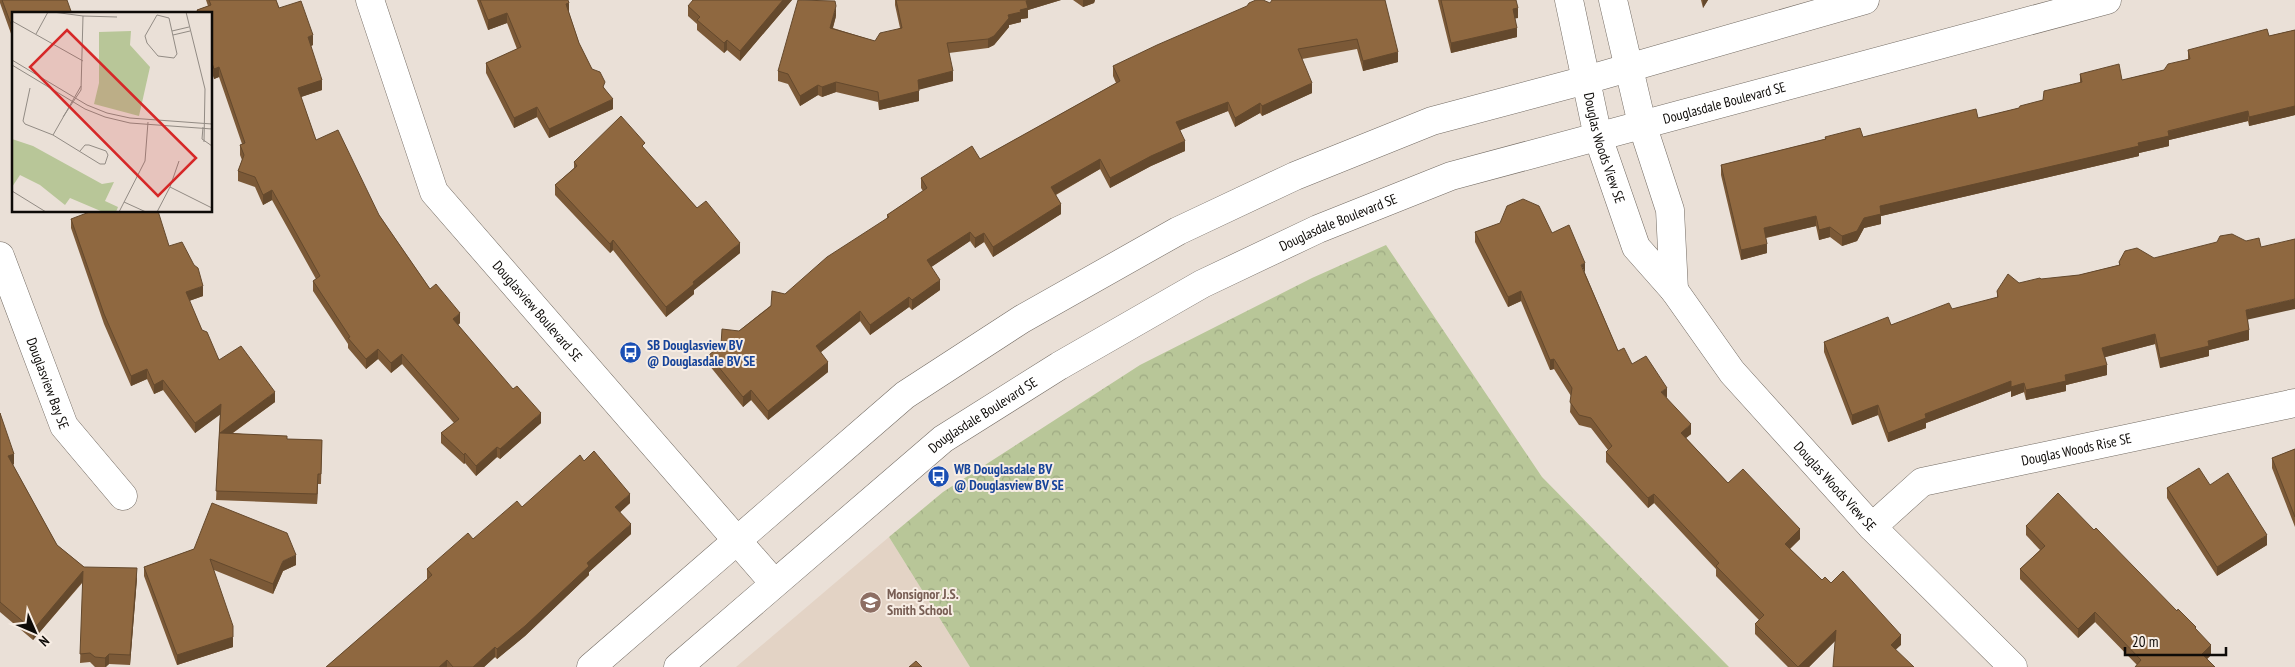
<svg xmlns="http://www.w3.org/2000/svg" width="2295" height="667" viewBox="0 0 2295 667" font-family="'PT Sans Narrow',sans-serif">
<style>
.built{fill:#e3d3c5}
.park{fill:url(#park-crowns)}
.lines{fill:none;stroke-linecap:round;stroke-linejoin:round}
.street-casing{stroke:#736b63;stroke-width:29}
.secondary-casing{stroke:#736b63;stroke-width:29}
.street{stroke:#fff;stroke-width:28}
.secondary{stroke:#fff;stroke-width:28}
.wall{fill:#7b5937}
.shaded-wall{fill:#64492d}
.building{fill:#8f6840;stroke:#64492d}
.labels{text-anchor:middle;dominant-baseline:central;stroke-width:4;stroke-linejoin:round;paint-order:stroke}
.street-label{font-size:14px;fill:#0e0b08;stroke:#f7ede4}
.transit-label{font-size:14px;font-weight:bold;fill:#164399;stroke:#f7ede4;text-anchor:start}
.education-label{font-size:14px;font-weight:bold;fill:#785e54;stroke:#f7ede4;text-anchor:start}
.inset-road{fill:none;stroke:#928b84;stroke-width:1}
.view{fill:#d62828;fill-opacity:0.15;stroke:#d62828;stroke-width:2.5}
.inset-edge{fill:none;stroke:#0e0b08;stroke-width:2.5}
</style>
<defs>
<pattern id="park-crowns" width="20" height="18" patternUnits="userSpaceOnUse" patternTransform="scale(1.25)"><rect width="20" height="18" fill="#b8c698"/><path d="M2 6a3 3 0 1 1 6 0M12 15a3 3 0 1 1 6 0" fill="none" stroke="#9da982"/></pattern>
</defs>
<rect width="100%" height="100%" fill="#eae0d7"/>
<path class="built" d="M889 537 970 667H736Z"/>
<path class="park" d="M1386 245 1542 477 1729 667H970L889 537 943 492 1140 365 1312 278Z"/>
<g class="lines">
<defs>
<g id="street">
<path id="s1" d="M370 0 434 192 774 583"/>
<path id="s2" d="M1569 0 1598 137 1636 247 1674 290 1732 372 1872 527 2013 667"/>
<path d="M1613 0 1642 124 1670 210 1674 290"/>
<path id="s3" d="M0 256 64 426 123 496"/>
<path id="s4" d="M1872 527 1922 482 2295 403"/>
</g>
<g id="secondary">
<path d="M591 667 905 395 1022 319 1178 231 1295 176 1432 121 1586 80 1865 0"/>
<path id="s5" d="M678 667 943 439 1059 366 1202 284 1318 229 1451 176 2107 0"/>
</g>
</defs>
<use href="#street" class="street-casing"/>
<use href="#secondary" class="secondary-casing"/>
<use href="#street" class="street"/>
<use href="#secondary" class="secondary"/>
</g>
<path class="wall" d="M0 0H67L14 14V42L0 3Z
M206 0H276L279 8 313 45 311 46 322 90 301 97 316 140 379 215 430 289 460 323 458 325 541 423 500 459 497 457 476 476 465 463 464 464 441 443V433L454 423 402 364 391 373 378 359 366 369 348 348V344L313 291V281L316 279 272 200 263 205 255 187 238 181V171L242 160 240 155V145L242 144 219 77 214 79 211 70V14H197V10L208 6Z
M477 0H568L569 13 579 43 592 69 605 89 613 109 549 138 537 117 514 128 486 73V63L517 49 507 23 488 30Z
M792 0 740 61 727 50 724 53 697 30V24L688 16V6Z
M895 0H1061L1028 10V18L1021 19V22L1009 25V27L994 45 988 48 949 53 953 81 919 89V101L879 110 878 102 836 92 822 97 818 95 800 106 788 84 778 81V71L836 16 833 28 875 41 900 28 895 5Z
M1073 0H1095L1094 3 1083 7Z
M1385 0 1398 62 1363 71 1357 49 1302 59 1312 93 1262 116 1260 113 1235 127 1228 111 1180 130 1185 151 1151 166 1110 188 1100 169 1056 195 1061 214 993 257 984 242 975 248 970 241 931 267 940 290 912 310 909 307 870 335 860 321 821 352 828 372 768 420 751 400 743 407 709 365V355L785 294 887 219V215L923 191 921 188V178L980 159 1116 83 1113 76V66L1270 3Z
M1438 0H1516L1518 18H1515L1517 37 1451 53Z
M1701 0H1708L1703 8Z
M2295 30V115L2249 126 2248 121 2169 140V146L2139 153V156L1881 216V224L1864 228 1857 241 1842 246 1830 237 1819 240 1816 226 1766 238 1767 253 1741 260 1721 175V165L1825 139V137H1863L1978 118 2019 108 2043 100 2080 83V74L2122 80 2164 70 2188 59V50L2269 36Z
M645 150 697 208 740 253 694 290V294L666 317 613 250 610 253 555 195V185L574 168V162Z
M71 219 169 246 203 296 189 301 202 330 219 360 275 402 233 433 287 439 322 440 321 484H318L317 504 216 500 220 414 195 433 163 390 154 394 147 379 131 386 104 324 71 228Z
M1500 223 1552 233 1585 273 1618 351 1632 364 1667 398 1691 434 1686 438 1728 483 1800 539 1790 549 1822 580 1831 583 1901 645 1835 641 1809 667H1788L1755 634V624L1759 620 1716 576V569L1654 503 1648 508 1606 462V452L1608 450 1591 428 1579 425 1570 412 1571 396 1554 369 1550 370 1521 301 1508 307 1475 242V232Z
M2119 262 2248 319 2249 340 2209 350V356L2160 368 2155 344 2105 357 2107 375 2066 385V391L2026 400 2024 392 2011 397V391L1926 423V428L1888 442 1878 415 1852 425 1824 352V342L1952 309 1997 298V291L2019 283 2079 275 2119 265Z
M0 413 14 464 13 465 57 545 84 567 137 578 130 665 109 664 106 667H95L90 662 80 663 83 582 33 640 0 612Z
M2295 449V527L2272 468V458Z
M584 461 630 503 620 512 631 534 589 572V575L525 636 497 659 495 657 484 667H326L427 580V569L522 507Z
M2210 485 2267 545 2217 576 2167 498V488Z
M2026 526 2094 530 2196 630 2211 655 2207 659 2137 665 2095 622 2078 638 2020 579V569L2040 550 2026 535Z
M194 549 296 565 283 571 273 594 214 570 233 647 177 665 144 576V567Z"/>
<path class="shaded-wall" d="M783 0H792L740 61V51Z
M1029 0H1061L1028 10V18L1021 19V22L1009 25V27L994 45 988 48V39L1008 15 1020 10 1026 1Z
M1083 0H1095L1094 3 1083 7Z
M1703 0H1708L1703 8Z
M569 3V13L566 4Z
M836 6V16L830 37V28Z
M1518 8V18L1513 19V9Z
M507 13V23L488 30V20Z
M1517 28V37L1451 53V43Z
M313 35V45L308 47V37Z
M727 40V50L724 53V43Z
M1398 52V62L1363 71V61Z
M219 67V77L214 79V69Z
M953 71V81L918 90V80Z
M322 80V90L298 98V88Z
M836 82V92L822 97V87Z
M1312 83V93L1262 116V106Z
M818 85V95L800 106V96Z
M919 91V101L879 110V101Z
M613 99V109L549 138V129Z
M1228 102V111L1176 132V122Z
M1260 103V113L1235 127V118Z
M2295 106V115L2249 126V117Z
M537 107V117L514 128V118Z
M2248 111V121L2169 140V146L2139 153V156L1881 216V224L1864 228 1857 241 1842 246V236L1880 206Z
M1185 141V151L1151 166 1110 188V178L1151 156Z
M1100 159V169L1051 197V187Z
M272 190V200L263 205V195Z
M1061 204V214L993 257V247Z
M1816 216V226L1764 238V228Z
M1830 227V237L1819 240V230Z
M970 232V241L927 270V260Z
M984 233V242L975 248V238Z
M613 240V250L610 253V244Z
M740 243V253L694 290V294L666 317V307L693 282Z
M1767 244V253L1741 260V250Z
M1585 263V273L1581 265Z
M940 280V290L912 310V300Z
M203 286V296L186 302V292Z
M1521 291V301L1508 307V297Z
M909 297V307L870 335V325Z
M2295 299V309L2246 320V310Z
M860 311V321L816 356V346Z
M460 313V323L453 329V319Z
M2249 330V340L2209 350V356L2160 368V358L2208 341Z
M2155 334V344L2102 358V348Z
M378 349V359L366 369V359Z
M402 354V364L391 373V363Z
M1554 359V369L1550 370V360Z
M828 362V372L768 420V411Z
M2107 365V375L2066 385V391L2026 400V390L2065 375Z
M147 369V379L131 386V376Z
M163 380V390L154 394V385Z
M2011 381V391L1926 423V428L1888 442V433L1925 414Z
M2024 383V392L2011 397V387Z
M1667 388V398L1661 392Z
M751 390V400L743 407V397Z
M275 392V402L220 442V433Z
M221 404V414L195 433V423Z
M1878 405V415L1852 425V415Z
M541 413V423L500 459V449Z
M1691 424V434L1681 442V433Z
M497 447V457L476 476V466Z
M465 453V463L464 464V455Z
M14 454V464L8 466V456Z
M318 474V484L317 504V494Z
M630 494V503L615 517V507Z
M1654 494V503L1648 508V498Z
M631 524V534L589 572V575L525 636 497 659V649L587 563Z
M1800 529V539L1785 553V544Z
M2267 535V545L2217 576V567Z
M296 555V565L283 571 273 594V584L283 561Z
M137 568V578L130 665V655Z
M83 571V581L33 640V630Z
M2095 612V622L2078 638V629Z
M1836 630V640L1809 667H1798Z
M1901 635V645L1891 654V645Z
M233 637V647L177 665V655Z
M2211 645V655L2202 664V654Z
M495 647V657L484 667H473Z
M109 654V664L105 667V658Z
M447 660V667H439Z"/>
<path class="building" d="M2 0H67L72 14H14V32Z
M209 0H276L279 8 301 1 313 35 308 37 322 80 298 88 316 140 338 130 379 215 430 289 436 284 460 313 453 319 513 389 517 386 541 413 500 449 497 447 476 466 465 453 464 455 441 433 459 419 402 354 391 363 378 349 366 359 348 338 350 337 313 281 320 276 272 190 263 195 255 177 238 171 244 155 240 145 245 143 219 67 214 69 211 60V14H199L197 10 211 5Z
M480 0H568L569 3 566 4 579 43 592 69 600 72 605 82 603 87 613 99 549 129 537 107 514 118 486 63 521 47 507 13 488 20Z
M693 0H783L740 51 727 40 724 43 697 20 700 17 688 6Z
M798 0 835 1 836 6 830 28 875 41 880 33 902 28 896 0H1029L1026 1 1028 8 1020 10 1021 12 1008 15 1009 18 994 36 988 39 947 43 953 71 918 80 919 91 879 101 878 92 836 82 822 87 818 85 800 96 788 74 778 71Z
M1256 0H1263L1270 3 1272 0H1385L1398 52 1363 61 1357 39 1298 49 1312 83 1262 106 1260 103 1235 118 1228 102 1176 122 1185 141 1151 156 1110 178 1100 159 1051 187 1061 204 993 247 984 233 975 238 970 232 927 260 940 280 912 300 909 297 870 325 860 311 816 346 828 362 768 411 751 390 743 397 709 355 721 345 722 329 739 331 771 306 772 291 785 294 827 257 889 217 887 215 927 188 921 178 972 146 980 159 1120 81 1113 66 1157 45 1247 6 1249 3Z
M1441 0H1516L1518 8 1513 9 1517 28 1451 43Z
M2267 29 2269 36 2295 30V106L2249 117 2248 111 2168 131 2169 136 2138 143 2139 146 1880 206 1881 214 1864 218 1857 231 1842 236 1830 227 1819 230 1816 216 1764 228 1767 244 1741 250 1721 165 1826 139 1825 137 1860 128 1863 137 1976 109 1978 118 2019 108 2020 106 2043 100 2044 91 2082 82 2080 74 2119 64 2122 80 2164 70 2168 64 2190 59 2188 50Z
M621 116 645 143 642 146 697 208 706 201 740 243 693 282 694 284 666 307 613 240 610 244 555 185 577 166 574 162Z
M1523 199 1539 206 1552 233 1569 225 1585 263 1581 265 1618 351 1624 348 1632 364 1646 356 1667 388 1661 392 1691 424 1681 433 1728 483 1743 469 1800 529 1785 544 1822 580 1825 577 1831 583 1843 571 1901 635 1891 645 1914 667H1833L1836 630 1798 667 1755 624 1764 615 1716 566 1719 563 1654 494 1648 498 1606 452 1612 446 1591 418 1579 415 1570 402 1572 388 1554 359 1550 360 1521 291 1508 297 1475 232 1500 223 1507 206Z
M92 211H158L169 246 182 242 194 265 198 268 203 286 186 292 202 330 207 332 219 360 241 346 275 392 220 433 287 436V439L322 440 321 474H318L317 494 216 491 221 404 195 423 163 380 154 385 147 369 131 376 104 314 71 219Z
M2232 234 2246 241 2259 238 2261 247 2295 239V299L2246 310 2249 330 2208 341 2209 346 2160 358 2155 334 2102 348 2107 365 2065 375 2066 381 2026 390 2024 383 2011 387V381L1925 414 1926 418 1888 433 1878 405 1852 415 1824 342 1888 317 1891 325 1949 303 1952 309 1998 297 1997 291 2008 274 2019 283 2040 278 2041 279 2079 275 2120 265 2119 262 2125 251 2137 248 2154 258 2217 242 2220 236Z
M0 413 14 454 8 456 57 545 84 567 137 568 130 655 109 654 105 658 95 657 90 653 80 654 83 571 33 630 0 602Z
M2295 449V517L2272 458Z
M594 451 630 494 615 507 631 524 587 563 589 566 525 626 497 649 495 647 473 667H453L447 660 439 667H326L432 575 427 569 468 533 473 539 517 501 522 507 580 455 584 461Z
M2199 468 2210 485 2228 473 2267 535 2217 567 2167 488Z
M2058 493 2094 530 2096 528 2177 611 2178 609 2196 627 2195 628 2211 645 2202 654 2215 667H2135L2141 660 2095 612 2078 629 2020 569 2045 546 2026 526Z
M212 503 287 533 296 555 283 561 273 584 210 559 233 626V637L177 655 144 567 194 549Z
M916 661 922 667H909Z"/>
<defs>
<symbol id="bus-disc" viewBox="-11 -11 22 22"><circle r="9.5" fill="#1a4fb4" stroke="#f7ede4"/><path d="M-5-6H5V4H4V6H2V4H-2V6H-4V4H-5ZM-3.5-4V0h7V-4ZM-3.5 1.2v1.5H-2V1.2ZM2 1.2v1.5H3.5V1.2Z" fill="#fff"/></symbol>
<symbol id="school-disc" viewBox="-11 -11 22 22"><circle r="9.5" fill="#8d6e63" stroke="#f7ede4"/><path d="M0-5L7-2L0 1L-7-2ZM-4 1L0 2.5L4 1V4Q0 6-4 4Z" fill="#fff"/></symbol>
</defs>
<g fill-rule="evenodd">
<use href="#bus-disc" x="618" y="340" width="25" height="25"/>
<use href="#bus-disc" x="926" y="464" width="25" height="25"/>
<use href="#school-disc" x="858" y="590" width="25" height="25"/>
</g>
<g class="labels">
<g class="street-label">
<text stroke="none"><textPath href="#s5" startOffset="1206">Douglasdale Boulevard SE</textPath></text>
<text stroke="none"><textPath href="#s2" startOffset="152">Douglas Woods View SE</textPath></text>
<text stroke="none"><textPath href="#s5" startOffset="801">Douglasdale Boulevard SE</textPath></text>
<text stroke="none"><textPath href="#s1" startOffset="360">Douglasview Boulevard SE</textPath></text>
<text stroke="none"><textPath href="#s3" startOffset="136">Douglasview Bay SE</textPath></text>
<text stroke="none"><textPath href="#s5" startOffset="396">Douglasdale Boulevard SE</textPath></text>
<text stroke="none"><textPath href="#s4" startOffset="225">Douglas Woods Rise SE</textPath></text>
<text stroke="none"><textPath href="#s2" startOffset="568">Douglas Woods View SE</textPath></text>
</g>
<g class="transit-label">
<text x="647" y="345">SB Douglasview BV<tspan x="647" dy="16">@ Douglasdale BV SE</tspan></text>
<text x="954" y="469">WB Douglasdale BV<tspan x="954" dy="16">@ Douglasview BV SE</tspan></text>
</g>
<g class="education-label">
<text x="887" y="594">Monsignor J.S.<tspan x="887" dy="16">Smith School</tspan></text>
</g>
</g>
<g transform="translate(12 12)">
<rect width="200" height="200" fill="#eae0d7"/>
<path d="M0 127 21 134 90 172 102 170 93 189 106 195 104 200H91L58 186 53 193 28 173 8 163 0 175Z" fill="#b8c698"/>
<path d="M119 19 118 33 138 55 127 104 82 92 87 71V20Z" fill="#b8c698"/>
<path class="inset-road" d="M41 0 71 4 69 78 51 105M174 0 193 77 192 130M145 3 157 6 165 42 162 46 146 44 135 31 133 24ZM71 4 105 5M0 9 71 49M160 19 177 15M24 22 36 0M161 23 178 19M0 48 75 93 95 101 118 106 200 112M0 53 73 97 93 105 118 111 200 117M18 76 11 109 13 112 41 123 88 152H93L96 143 94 139 77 133H73L68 139M191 115 190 127 200 134M41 123 69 74M200 146V161M158 175 167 149M0 179 34 200M112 190 134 200M107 200 133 149 136 110M145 200 158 175 200 196"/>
<path class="view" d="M55 18 184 146 146 184 18 55Z"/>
<rect width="200" height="200" class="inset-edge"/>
</g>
<g transform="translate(35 632) rotate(135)" stroke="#f7ede4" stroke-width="4" paint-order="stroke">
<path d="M0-4L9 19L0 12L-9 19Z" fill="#0e0b08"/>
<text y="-8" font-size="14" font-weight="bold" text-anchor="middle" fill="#0e0b08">N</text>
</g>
<path d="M2125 647v8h101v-8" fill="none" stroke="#0e0b08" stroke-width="2.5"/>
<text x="2132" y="647" font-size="15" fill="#0e0b08" stroke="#f7ede4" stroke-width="4" paint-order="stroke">20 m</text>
</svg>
